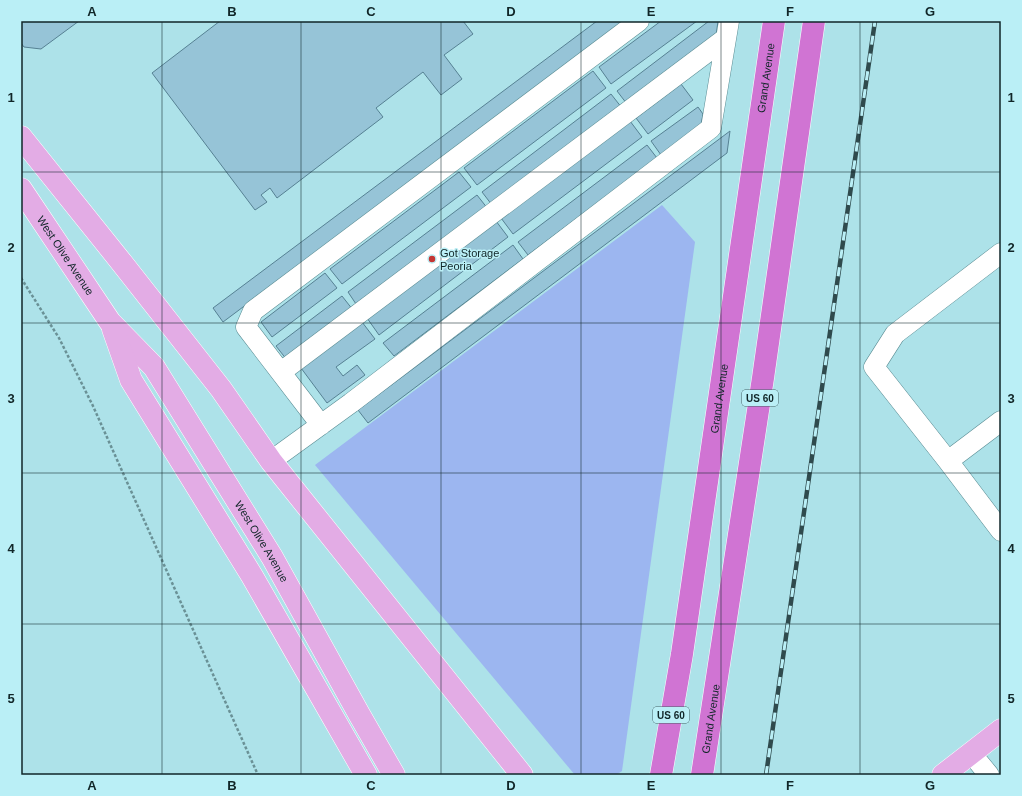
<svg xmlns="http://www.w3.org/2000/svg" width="1022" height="796" viewBox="0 0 1022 796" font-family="Helvetica,sans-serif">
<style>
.water{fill:#9cb6f0}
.building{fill:#96c4d7;stroke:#568193}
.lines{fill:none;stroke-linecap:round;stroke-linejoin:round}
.minor-casing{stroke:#588b92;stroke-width:21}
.major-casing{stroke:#fff;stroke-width:23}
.highway-casing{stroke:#fff;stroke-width:23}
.path{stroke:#6a9196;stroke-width:2.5;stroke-dasharray:3 2;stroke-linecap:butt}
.minor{stroke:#fff;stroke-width:20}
.major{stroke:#e3ace5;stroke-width:22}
.highway{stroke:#d074d3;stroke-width:22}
.rail-casing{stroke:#2f4a4d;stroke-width:4.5}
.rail{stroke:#baeff6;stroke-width:3;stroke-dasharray:9;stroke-linecap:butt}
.grid{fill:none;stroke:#112628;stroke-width:1;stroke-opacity:0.55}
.poi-dot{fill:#c43533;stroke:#baeff6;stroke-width:1.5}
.labels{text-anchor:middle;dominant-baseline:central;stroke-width:3;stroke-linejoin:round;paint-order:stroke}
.shield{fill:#baeff6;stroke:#446266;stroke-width:1}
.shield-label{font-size:10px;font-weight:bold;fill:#112628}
.street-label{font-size:11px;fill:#112628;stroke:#baeff6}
.poi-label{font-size:11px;fill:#112628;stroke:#baeff6;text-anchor:start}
.neatline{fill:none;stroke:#112628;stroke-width:1.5}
.grid-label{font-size:13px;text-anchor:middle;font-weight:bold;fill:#112628}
</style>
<rect width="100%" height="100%" fill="#ade2e9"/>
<path class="water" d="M662 205 695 242 622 771 616 775H575L315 465Z"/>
<path class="building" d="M21 21H79L41 49 24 47 21 43Z
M220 21H463L473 34 444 55 462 79 441 95 423 72 376 108 383 117 277 198 270 188 261 195 267 202 255 210 152 73Z
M597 21H625L223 322 213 308Z
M661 21H697L611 84 599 67Z
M709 21H718L716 36 627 104 617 91Z
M593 71 606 88 477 185 464 168Z
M681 84 693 100 648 134 636 118Z
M611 94 622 108 492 205 482 192Z
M698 107 703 114 701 125 661 155 651 141Z
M630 121 642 137 513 234 501 218Z
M730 131 727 153 368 423 358 410Z
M647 145 657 158 528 255 518 242Z
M459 172 471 187 342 284 330 269Z
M477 195 488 209 358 307 348 292Z
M496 221 508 237 379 335 367 318Z
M513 245 523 259 394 356 383 343Z
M325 273 337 288 272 337 261 322Z
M342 296 353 310 287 360 276 346Z
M362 322 375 339 336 367 343 376 357 365 365 375 327 403 301 368Z"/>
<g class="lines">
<defs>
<path id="minor" d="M1001 253 895 334 874 367 948 461 1001 531
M281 372 726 38
M321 425 246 327 253 311 639 21
M271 461 351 403 711 128 729 21
M948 461 1001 421
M971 753 989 775"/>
<g id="major">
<path d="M21 137 122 263 221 389 271 461 522 775"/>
<path id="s1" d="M21 189 110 322 154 367 272 557 359 714 394 775"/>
<path d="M113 329 131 380 252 576 366 775"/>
<path d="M943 775 1001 730"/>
</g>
<g id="highway">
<path id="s2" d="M661 775 682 654 774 21"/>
<path id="s3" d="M702 775 763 378 814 21"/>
</g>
</defs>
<use href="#minor" class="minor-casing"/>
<use href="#major" class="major-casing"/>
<use href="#highway" class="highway-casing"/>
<path class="path" d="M21 278 59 338 93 406 258 775"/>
<use href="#minor" class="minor"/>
<use href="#major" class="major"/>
<use href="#highway" class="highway"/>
<defs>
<path id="rail" d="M766 775 875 21"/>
</defs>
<use href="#rail" class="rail-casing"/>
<use href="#rail" class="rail"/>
</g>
<path class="grid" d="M162 21V775M301 21V775M441 21V775M581 21V775M721 21V775M860 21V775M21 172H1001M21 323H1001M21 473H1001M21 624H1001"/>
<circle class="poi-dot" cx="432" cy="259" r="4"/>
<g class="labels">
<g class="shield">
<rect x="742" y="390" width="36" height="16" rx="3"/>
<rect x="653" y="707" width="36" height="16" rx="3"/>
</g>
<g class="shield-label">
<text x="760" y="398">US 60</text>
<text x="671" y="715">US 60</text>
</g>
<g class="street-label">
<text stroke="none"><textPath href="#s2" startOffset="705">Grand Avenue</textPath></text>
<text stroke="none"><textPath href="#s1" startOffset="80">West Olive Avenue</textPath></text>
<text stroke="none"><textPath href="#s2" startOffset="381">Grand Avenue</textPath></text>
<text stroke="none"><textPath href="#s1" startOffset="428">West Olive Avenue</textPath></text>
<text stroke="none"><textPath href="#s3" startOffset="57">Grand Avenue</textPath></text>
</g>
<g class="poi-label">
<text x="440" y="253">Got Storage<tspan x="440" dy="13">Peoria</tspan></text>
</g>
</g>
<rect width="1022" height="796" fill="none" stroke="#baeff6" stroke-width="44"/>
<rect x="22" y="22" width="978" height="752" class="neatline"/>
<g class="grid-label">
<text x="92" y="16">A</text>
<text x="232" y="16">B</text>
<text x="371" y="16">C</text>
<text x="511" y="16">D</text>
<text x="651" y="16">E</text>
<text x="790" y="16">F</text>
<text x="930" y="16">G</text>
<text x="11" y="102">1</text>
<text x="1011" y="102">1</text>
<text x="11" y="252">2</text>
<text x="1011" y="252">2</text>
<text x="11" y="403">3</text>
<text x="1011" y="403">3</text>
<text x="11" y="553">4</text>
<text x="1011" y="553">4</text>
<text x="11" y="703">5</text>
<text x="1011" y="703">5</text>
<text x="92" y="790">A</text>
<text x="232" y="790">B</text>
<text x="371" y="790">C</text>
<text x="511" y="790">D</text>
<text x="651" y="790">E</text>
<text x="790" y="790">F</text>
<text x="930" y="790">G</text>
</g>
</svg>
